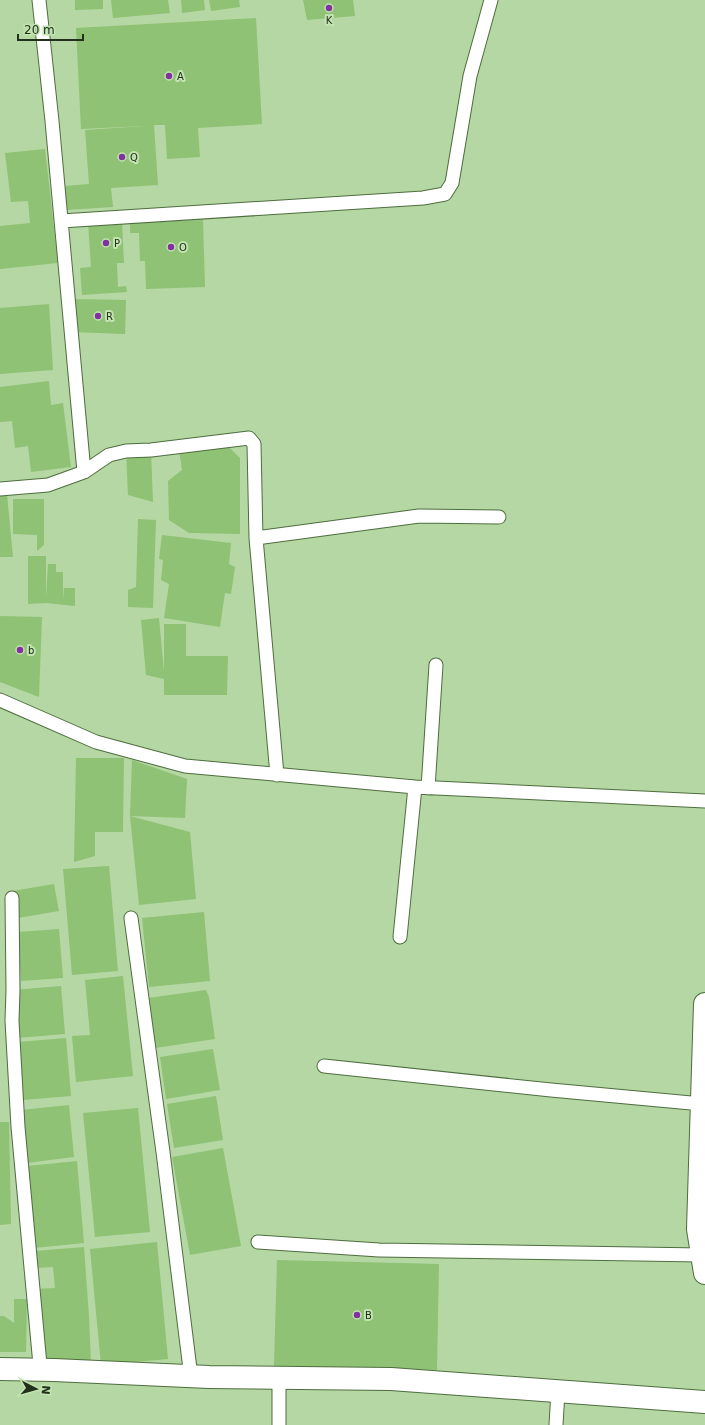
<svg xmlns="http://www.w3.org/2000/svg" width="705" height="1425" viewBox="0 0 705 1425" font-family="'DejaVu Sans',sans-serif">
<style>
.building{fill:#8fc274}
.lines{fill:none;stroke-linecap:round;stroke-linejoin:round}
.lane-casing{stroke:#4e6d3e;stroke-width:15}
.street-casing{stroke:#4e6d3e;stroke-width:24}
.lane{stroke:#fff;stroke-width:13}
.street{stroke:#fff;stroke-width:22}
.poi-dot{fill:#8331a1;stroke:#c1e4b0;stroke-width:1.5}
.labels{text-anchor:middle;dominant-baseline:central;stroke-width:4;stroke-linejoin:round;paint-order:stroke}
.poi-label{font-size:10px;fill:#22301c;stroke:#c1e4b0;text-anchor:start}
</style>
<rect width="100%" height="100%" fill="#b4d7a3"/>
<path class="building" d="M75 0H103V9L75 10Z
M111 0H168L170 13 113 18Z
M181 0H204L205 10 182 13Z
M209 0H239L240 7 211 11Z
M303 0H353L355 16 307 20Z
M256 18 262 124 198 128 200 157 167 159 165 125H154L158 185 111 188 113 207 66 210 65 186 89 184 85 130 145 126 81 129 76 28Z
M45 149 58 263 0 269V226L30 223 28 201 11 202 5 153Z
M203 220 205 287 146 289 145 261H140L139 233H130V223Z
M122 221 124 263H117L118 287 126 286 127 292 82 295 80 268 91 267 88 223Z
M71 299 126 300 125 334 70 332Z
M49 304 53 370 0 374V308Z
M49 381 51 405 63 403 71 467 31 472 28 446 15 448 12 421 0 422V387Z
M227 445 240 458V534L189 533 169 520 168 481 182 470 179 450Z
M151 450 153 502 128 495 126 451Z
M7 494 13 557H0V495Z
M13 499H44V545L37 551V535L13 534Z
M138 519 156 520 153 608 128 607V590L136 587Z
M162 535 231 543 229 564 235 567 231 594 225 593 220 627 164 618 169 584 161 580 163 560 159 559Z
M28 556H46V598L48 564H56V572H63V600L64 588H75V606L46 603 28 604Z
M0 616 42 617 39 697 0 682Z
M159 618 164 672V624H186V656H228L227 695H164V679L146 675 141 620Z
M76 758H124L123 832H95V856L74 862Z
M132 760 187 779 185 818 130 816Z
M130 816 190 832 196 899 139 905Z
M109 866 118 971 72 975 63 869Z
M54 884 59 911 12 919 7 892Z
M204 912 210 981 149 987 142 918Z
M59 929 63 978 21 981 18 932Z
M123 976 133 1076 76 1082 72 1036 90 1035 85 980Z
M61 986 65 1034 17 1038 13 990Z
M206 990 209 997 215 1039 155 1048 148 998Z
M66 1038 71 1096 23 1100 18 1042Z
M213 1049 220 1090 166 1099 160 1057Z
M216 1096 223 1140 174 1148 167 1104Z
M69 1105 74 1157 27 1163 21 1110Z
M138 1108 150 1232 95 1237 83 1113Z
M0 1122H9L11 1224 0 1225Z
M223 1148 241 1246 190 1255 172 1157Z
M77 1161 84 1243 34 1248 27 1166Z
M157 1242 168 1359 101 1365 90 1249Z
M84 1247 89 1316 91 1363 40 1365 36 1289 55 1288 53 1267 36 1268 34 1251Z
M277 1260 439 1264 437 1370 274 1366Z
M14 1299H27L26 1352H0V1316H4L14 1323Z"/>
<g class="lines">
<defs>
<path id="lane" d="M39 0 52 121 84 472
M61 221 423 198 445 194 452 183 470 76 491 0
M0 489 48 485 84 472 109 455 126 451 151 450 249 438 254 444 256 538 277 775
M256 538 419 516 499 517
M0 700 96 742 185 766 415 787 705 801
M428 788 436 665
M12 898 13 990 12 1021 18 1127 40 1365 42 1369
M131 918 163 1152 191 1377
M400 937 415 787
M324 1066 551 1090 702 1104
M258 1242 379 1250 702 1255
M279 1425V1378
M556 1425 558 1391"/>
<path id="street" d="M705 1004 698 1229 705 1273
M0 1369 54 1370 209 1377 391 1379 705 1402"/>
</defs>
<use href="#lane" class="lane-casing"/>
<use href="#street" class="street-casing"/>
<use href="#lane" class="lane"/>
<use href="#street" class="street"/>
</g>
<g class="poi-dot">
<circle cx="329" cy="8" r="4"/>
<circle cx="169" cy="76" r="4"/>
<circle cx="122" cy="157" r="4"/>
<circle cx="106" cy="243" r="4"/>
<circle cx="171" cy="247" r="4"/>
<circle cx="98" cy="316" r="4"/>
<circle cx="20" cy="650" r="4"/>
<circle cx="357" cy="1315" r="4"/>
</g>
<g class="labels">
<g class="poi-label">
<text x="329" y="20" text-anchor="middle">K</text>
<text x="177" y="76">A</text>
<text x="130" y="157">Q</text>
<text x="114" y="243">P</text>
<text x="179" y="247">O</text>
<text x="106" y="316">R</text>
<text x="28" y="650">b</text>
<text x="365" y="1315">B</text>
</g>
</g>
<g transform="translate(36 1389) rotate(96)" stroke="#c1e4b0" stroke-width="3" paint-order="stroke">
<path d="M0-3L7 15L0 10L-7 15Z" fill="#22301c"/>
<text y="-6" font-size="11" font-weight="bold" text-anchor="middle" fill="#22301c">N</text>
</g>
<path d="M18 34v6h65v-6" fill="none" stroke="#22301c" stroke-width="2"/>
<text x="24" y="34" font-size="12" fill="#22301c" stroke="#c1e4b0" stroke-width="3" paint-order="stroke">20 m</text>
</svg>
